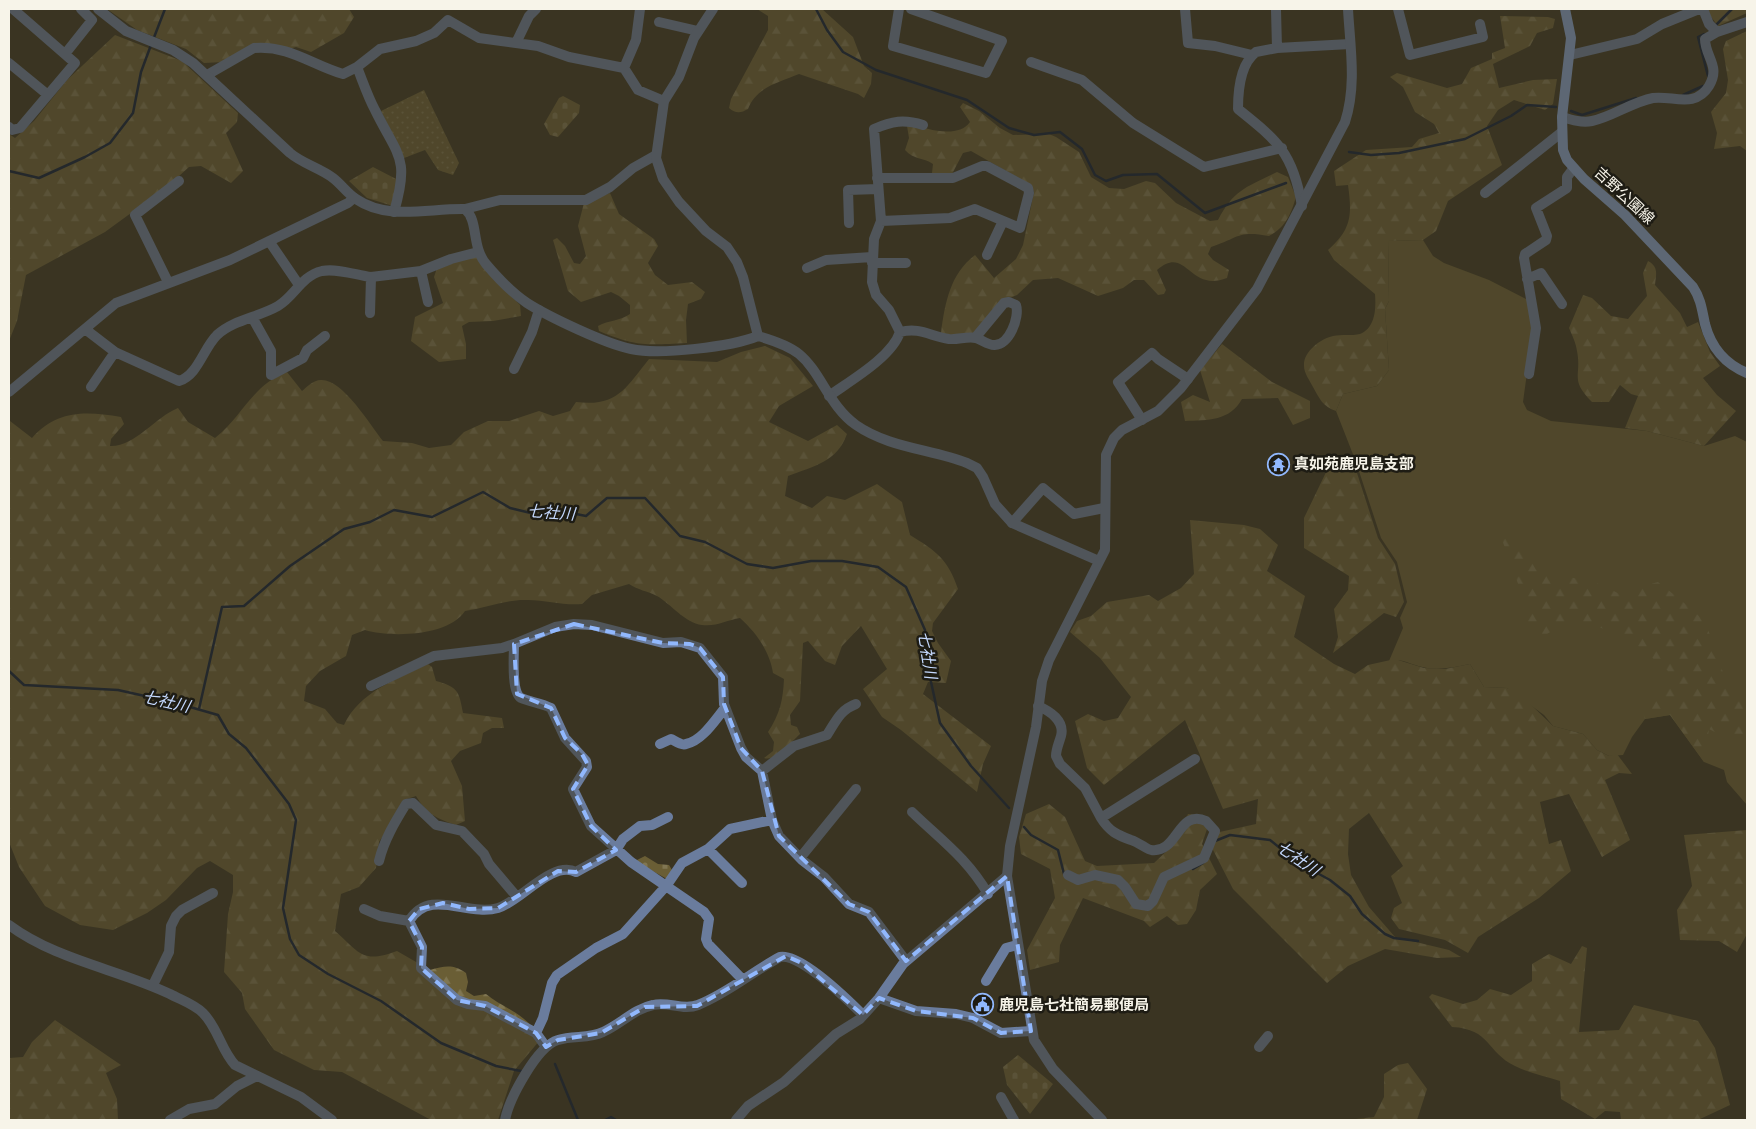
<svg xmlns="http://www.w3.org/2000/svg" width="1756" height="1129" viewBox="0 0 1756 1129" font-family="'Alegreya Sans','Noto Sans JP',sans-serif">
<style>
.grass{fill:#6a5e35}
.forest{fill:url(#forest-firs)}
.cemetery{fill:url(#cemetery-stones)}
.park{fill:url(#park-dots)}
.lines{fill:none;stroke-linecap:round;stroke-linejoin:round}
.stream{stroke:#0a1936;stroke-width:2.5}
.minor{stroke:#6a7c9d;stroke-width:10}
.tertiary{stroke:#6a7c9d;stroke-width:10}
.secondary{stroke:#87a4d8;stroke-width:10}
.marked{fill:none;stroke:#91b8fd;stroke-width:4;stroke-dasharray:10 6;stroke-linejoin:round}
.labels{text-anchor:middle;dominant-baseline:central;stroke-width:5;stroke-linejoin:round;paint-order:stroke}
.street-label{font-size:15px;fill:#f7f4e9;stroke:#1e1c14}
.poi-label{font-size:15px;font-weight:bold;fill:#f7f4e9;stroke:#1e1c14;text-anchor:start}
.water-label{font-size:16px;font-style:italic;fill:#c5d9fe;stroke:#1e1c14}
</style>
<defs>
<pattern id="forest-firs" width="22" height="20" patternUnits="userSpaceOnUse" patternTransform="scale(1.25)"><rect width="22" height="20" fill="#6a5e35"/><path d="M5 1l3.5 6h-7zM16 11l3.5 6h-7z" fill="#807652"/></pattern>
<pattern id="cemetery-stones" width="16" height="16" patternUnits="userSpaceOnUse" patternTransform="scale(1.25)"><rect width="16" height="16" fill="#6a5e35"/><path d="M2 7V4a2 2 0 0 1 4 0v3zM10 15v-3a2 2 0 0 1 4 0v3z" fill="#807652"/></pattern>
<pattern id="park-dots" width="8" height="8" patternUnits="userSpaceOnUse" patternTransform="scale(1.25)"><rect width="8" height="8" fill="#6a5e35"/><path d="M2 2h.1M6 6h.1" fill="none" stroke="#807652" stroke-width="1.8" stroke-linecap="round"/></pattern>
</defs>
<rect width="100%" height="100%" fill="#3a3422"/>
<path class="grass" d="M1423 240 1433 256 1444 263 1489 280 1528 300 1533 329 1523 402 1527 410 1551 421 1647 431 1704 446 1735 436 1747 442V805L1727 782 1724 770 1704 762 1670 715 1645 719 1632 737 1623 755 1609 756 1597 750 1583 734 1553 726 1544 715 1507 688 1484 687 1470 664C1455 667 1442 670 1427 668 1415 667 1401 657 1389 661L1403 628 1400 618 1407 602 1397 562 1381 538 1356 462 1336 411 1343 394 1377 386 1389 370 1385 309 1389 301 1388 241Z"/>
<path class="forest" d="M107 9H349L354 17 344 33 311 52 296 47 289 49 254 44 223 62 204 63 186 49 137 30Z
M757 9H822L853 37 864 66 872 73 871 84 864 98 858 94 799 74C780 82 756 87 748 109 741 113 736 114 729 108L731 99 768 30V16Z
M1705 9H1747V13L1718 26Z
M1500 16 1548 17 1555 19 1553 28 1537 33 1530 46 1493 64 1499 88 1533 80 1557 79 1553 104 1545 110 1514 100 1498 110 1487 126 1502 165 1448 201 1436 231 1423 240 1388 241 1389 301 1385 309 1389 370 1377 386 1343 394 1336 411C1323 407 1319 398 1313 387 1310 381 1304 373 1304 366 1303 352 1320 339 1333 336 1342 334 1352 336 1360 334 1376 328 1376 307 1375 294L1334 260 1328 250C1352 229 1352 215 1348 185L1336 186 1334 171 1366 150 1412 147 1419 139 1439 133 1434 124 1415 112 1403 87 1390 77 1397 73 1447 88 1462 84 1471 68 1492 59V53L1505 48Z
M1747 31V151L1740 146 1714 149 1717 133 1711 112 1726 93 1728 80 1723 49 1726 41Z
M115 35 182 61 238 113 237 122 226 133 243 171 231 183 201 166 189 167 168 186 105 232 26 275 17 321 9 341V134L15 138 34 121 67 80Z
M963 103 979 111 1000 128 1013 135 1049 134 1056 137 1079 152 1091 177 1109 188 1124 189 1146 181 1155 183 1176 203 1210 221 1218 220C1234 189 1247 187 1277 172L1288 177 1296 197C1291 214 1286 227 1269 236 1238 230 1238 238 1211 247L1208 254 1213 260 1229 270 1227 278C1188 293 1187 244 1157 270L1166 290 1164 294 1158 295 1144 280H1134L1123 288 1098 296 1058 278 1033 280 1017 295 1000 302 976 337 951 336 941 333C945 303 950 274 975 255L994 278 1016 259 1023 245 1034 192 1031 185 971 151 963 153 952 174 932 173 933 164C923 157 914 160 905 150L909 138 907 126 910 124C927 129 958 139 970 122L960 107Z
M610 193 619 214 654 239 658 246 648 263 655 275 668 285 692 282 705 292 701 299 688 304 686 320 687 343C647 345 637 347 599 331L598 326C609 320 620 321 630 314V305L619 296 611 292 581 302 568 291 553 240 557 238 565 246 574 263 580 264 586 256 578 226 584 203Z
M476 254 486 270 520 305 521 316 493 321 469 322 462 326 466 344V359L439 362 411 341 415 317 443 303 434 277 437 268Z
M1648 261C1659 267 1656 274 1655 285L1680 313 1687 327 1698 322 1710 352 1720 366 1703 378 1717 395 1736 411 1704 446 1647 431 1625 428 1638 396 1631 394 1620 385 1609 402H1592C1569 379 1582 376 1577 351 1576 343 1572 335 1569 328L1583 295 1592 298 1611 316 1628 319 1647 296 1643 273Z
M1222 344 1272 382 1310 401V418L1293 425 1278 398 1242 399C1230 421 1208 420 1185 421L1181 402 1193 395 1210 402 1200 370Z
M765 346 790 358 813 386 779 406 769 422 808 441 837 425 847 434C837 462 814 466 788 476L785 496 812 508 827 496 845 500 877 484 902 502 910 535C936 551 948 559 958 589L933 623 932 631 938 643 951 661 946 683 928 682 923 694 991 746 983 764 977 792 901 730 882 717 863 689 887 669 861 626 842 646 835 665 825 661 808 641 803 643 800 701 790 715 791 725 797 727 800 734C791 742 776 762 764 758L773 751 774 742 768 732C780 714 783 700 784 679L773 673C770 652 756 632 740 618 727 620 716 627 702 625 685 623 671 604 657 596 647 591 638 590 629 584L592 595 582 604C563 606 544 599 524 600 505 600 484 608 465 611 449 636 391 638 365 630L352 635 346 656 320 671 306 686 304 701 325 709 337 723 344 725C359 692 397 679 428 664L432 667 436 681C458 687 459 691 463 713L502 718 504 728H492L483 733 481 743 460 751 451 761 462 786 465 821 456 825C437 819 426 813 416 796L407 799 379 842 376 868 359 887 341 894 335 931C360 953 362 964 397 951L430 970C445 966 453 964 466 973L468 982 466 991 474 996 486 994C504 1009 530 1015 540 1040L514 1071 498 1120H431L342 1072 314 1070 274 1050 245 1009 242 993 224 972 228 914 233 892V875L210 861 197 868 166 900 147 913 113 930 80 925 45 906 19 867 9 842 10 421 32 438C57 410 85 411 121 417L124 424 111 439 110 446C135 447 155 417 178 408L188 422 215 438C243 416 252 385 287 372L302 391C307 387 313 380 321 380 343 379 370 425 383 441L412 443 429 448 451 445 464 432 488 421H509L539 411 553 416 570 411 576 402C617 407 625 389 649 359L717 362 741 352Z
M1329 466 1357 473 1378 538 1395 564 1404 602 1396 617 1384 613 1333 653 1338 637 1334 609 1348 590 1349 576 1304 548V518Z
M1190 520 1244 525 1260 529 1278 545 1267 571 1305 596 1294 637 1334 664 1355 674 1368 665 1395 659 1424 668 1445 669 1470 664 1484 687 1507 688 1520 694 1553 726 1583 734 1597 750 1609 756 1617 754 1632 774 1619 773 1605 780 1630 840 1602 857 1569 794 1540 802 1549 844 1561 840 1571 871 1539 898 1478 937 1468 953 1445 940 1399 929 1391 918 1394 908 1402 903 1391 876 1403 866 1369 813 1349 829 1348 854 1351 875 1369 907 1395 937 1449 950 1461 957 1437 958 1385 949 1348 966 1327 983 1233 889 1211 846 1215 833 1256 824 1258 799 1223 809 1185 720 1104 785 1087 768 1075 721 1088 714 1104 721 1118 718 1131 697 1100 658 1070 632 1077 621 1091 616 1107 602 1149 595 1158 601 1181 588 1194 574Z
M1501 537H1517L1538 572 1592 581 1618 593 1658 582C1668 590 1700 614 1705 623 1720 655 1717 677 1747 704V758L1734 742 1709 729 1704 762 1670 715 1645 719 1642 710 1657 695 1668 671 1626 636 1573 619 1540 638 1522 616 1525 603Z
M1049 804 1065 817 1085 861 1097 866 1154 863 1173 845 1188 814 1201 815 1209 823 1202 844 1217 874 1200 890 1196 910 1187 924 1178 925 1167 916 1150 927 1144 921 1083 898 1060 945 1059 962 1030 970 1027 950 1055 898 1050 869 1021 854 1019 837 1026 814Z
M1747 830V934L1737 952 1719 941 1680 940 1677 910 1692 886 1684 835Z
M1582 946 1587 948 1579 1032 1619 1030 1634 1005 1698 1021 1715 1048 1730 1105 1698 1120H1621L1620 1112 1605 1111 1595 1119 1561 1099 1560 1081C1545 1076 1529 1073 1515 1066 1486 1052 1491 1029 1452 1027L1429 997 1432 994 1463 1004 1477 1000 1490 989 1511 995 1532 981V964L1549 954 1571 964Z
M55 1020 121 1065 106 1073 117 1099 118 1120H9V1058L23 1057 32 1042Z
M1408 1063 1427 1089 1417 1120H1347L1374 1117 1384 1097V1074L1398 1065Z"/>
<path class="cemetery" d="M563 96 580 105 579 113 558 137 550 135 544 124 559 98Z
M373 167 400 181 393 206 367 198 349 181Z
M645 856 658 864 669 865 672 870 667 879 635 861Z
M1018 1055 1053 1084 1030 1114 1007 1085 1003 1067Z"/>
<path class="park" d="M424 90 459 163 453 175 438 170 425 150 404 158 381 111Z"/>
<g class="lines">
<path class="stream" d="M816 9 827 30 843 52 876 70 967 100 1009 128 1034 135 1060 132 1082 149 1095 175 1106 181 1123 175 1157 174 1205 213 1286 183
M1714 27 1732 9
M1704 34 1698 37 1708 76
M153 40 165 9
M1683 95 1703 86
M1571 111 1582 115 1636 98
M1349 152 1371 155 1399 153 1465 139 1511 116 1527 105 1556 107
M9 171 39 178 85 157 110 143 133 113 141 72 151 45
M9 671 24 685 118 690 176 703 218 715 229 734 246 748 289 804 296 820 283 908 290 939 299 955 328 974 381 1001 441 1043 496 1066 521 1071
M199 709 222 607 244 606 290 566 344 529 370 522 394 510 432 517 483 492 510 508 539 515 561 511 586 516 607 498H645L680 536 705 542 747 564 773 568 811 561H842L878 567 906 587 925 630 924 650 940 723 971 766 1009 808
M1024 827 1031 835 1058 850 1064 874
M1215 841 1230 835 1270 840 1297 862 1330 880 1350 896 1362 914 1385 934 1394 938 1418 941
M1193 869 1203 863
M555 1064 578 1120
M605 1120 611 1117 616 1120"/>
<path class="minor" d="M899 9 893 46 986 73 1002 41 911 9
M1185 9 1188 43 1215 46 1252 55
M1398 9 1410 55 1483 37 1480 24
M1703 9 1709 24 1717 32
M1276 10 1277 48
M659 22 698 31
M516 43 529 16 536 9
M65 54 92 20 81 9
M1570 55 1637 39 1662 24 1699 9
M1031 62 1082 80 1133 123 1204 167 1282 148
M9 63 48 95
M624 68 636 40 640 9
M207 75 254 48C289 45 312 65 343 74L357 67
M1562 117C1572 120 1582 123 1592 121 1612 117 1632 102 1653 98 1672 95 1695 109 1709 86 1721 66 1705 57 1705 39L1717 32 1747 22
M9 127 12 130 20 128 75 63 13 9
M877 178H953L982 166H987L1028 188 1029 193 1020 228 975 209 950 218 881 221
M1485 193 1562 132
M1302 206C1293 153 1278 141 1238 109 1238 92 1240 64 1256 52L1277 48 1350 44
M465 209 500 200H586L610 187 633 168 656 155
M394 212C410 157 398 157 375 110 368 97 363 82 357 67L380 49 416 41 434 33 448 20 479 38 538 46 569 57 624 68 638 90 664 101
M849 223 848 190 878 189
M269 241 299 285
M987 255 1003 221
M872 263H906
M807 268 826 260 872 257
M421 271 428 302
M371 277 421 271 451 259 478 252
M1527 279 1541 273 1562 304
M168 282 135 215 179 181
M252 317 271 351V375L303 358 307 350 325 336
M85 329 115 352 179 381C198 375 203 349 217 335 233 320 259 317 278 306 295 296 301 276 322 271 337 268 356 275 371 277L370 313
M900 332C920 327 930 336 949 339 958 340 967 336 976 338 982 340 988 345 994 345 1009 346 1020 317 1016 305L1009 302 1004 303 975 338
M514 369 532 332 539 310
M1529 374 1536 328 1524 258 1525 254 1546 240 1547 236 1536 208 1567 188V177L1573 169
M91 387 115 352
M9 392 116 303 230 260 348 203 354 198
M829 396C850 381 892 357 900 332L889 310 876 295 872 282 874 239 881 221 874 129C892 121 904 119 923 125
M1142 420 1118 382 1152 353 1158 359 1188 379
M1012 523 1043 488 1074 514 1104 508
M371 686 434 656 502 648 514 644
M1038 706C1050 711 1065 721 1061 736 1059 743 1056 749 1056 756L1060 764 1085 788 1101 818 1195 759
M660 744 671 739C675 741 682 746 686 744 702 741 715 720 725 708
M762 771 794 746 827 735C836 721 840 710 856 704
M912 812C941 840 967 858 988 894
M708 849 742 883
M800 858 856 789
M379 861C384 840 395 822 406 804L413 803 436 825 462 831 484 854 489 864 517 897
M1068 875 1078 880 1095 875 1118 880 1125 887 1136 904 1148 906 1153 901 1164 877 1204 858 1215 831 1206 821C1178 808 1178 854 1151 850 1148 850 1138 842 1131 840 1117 835 1109 831 1101 818
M364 909 380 916 409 921 422 947 421 968 457 1000 468 1004 485 1006 536 1033
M409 921C430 887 467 917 498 908 521 901 552 860 576 872L616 850 623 839 640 826 652 825 668 817
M9 925C56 960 118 969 170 994 181 1000 194 1004 203 1013 218 1028 221 1050 235 1065L301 1097 332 1120
M743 980 708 944 706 939 709 919 704 912 631 862 591 826 573 789 587 767 586 761 565 738 551 708C541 703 530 702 521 698 511 692 514 655 514 644L555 627 574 624 592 625 663 643 681 642 700 648 723 677 724 704 741 748 746 757 762 771 772 820 779 836 802 860 824 877 849 904 869 912 906 961
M986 981 1006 948 1017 945
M153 985 169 952 171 926 176 916 182 910 213 893
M879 998 916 1011 956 1014 973 1018 1001 1033 1031 1031
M546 1047 536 1033 543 1018 552 983 557 975 596 948 623 934 667 885 682 863 708 849 730 829 772 820
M1259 1047 1268 1036
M1001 1097 1014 1120
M170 1120 189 1109 215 1104 237 1086 257 1076
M505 1120C509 1099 537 1046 558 1040 573 1035 589 1039 603 1032 621 1024 634 1009 653 1005 668 1001 683 1011 698 1005 728 993 752 972 780 957 800 953 848 1000 863 1015
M736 1120 748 1106 784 1082 836 1034 860 1019 879 998 903 964 1007 876"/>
<path class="tertiary" d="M98 9 126 31 173 50 193 63 290 153C303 164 320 168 333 178 341 184 347 193 356 199 388 221 429 208 465 209 479 221 471 246 486 264 497 277 512 293 527 303 549 317 606 344 631 349 660 355 731 347 758 336 772 340 788 345 799 354 821 372 829 406 856 425 889 448 931 449 967 463L977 468 983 477 995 504 1012 523 1099 561
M713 9 694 38 679 77 664 101 656 158 663 179 679 202 706 231 727 247 737 262 743 277 758 336
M1102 1120 1053 1069 1034 1040 1007 876 1010 846 1036 727 1042 681 1049 660 1105 550 1106 455 1114 438 1122 430 1158 411 1181 388 1257 289 1345 122C1357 85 1350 46 1348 9"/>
<path class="secondary" d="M1565 9 1571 38 1562 117 1563 150 1567 160 1584 179 1625 215 1693 287C1701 299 1702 310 1705 324 1711 347 1725 364 1747 373"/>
</g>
<path d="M0 0H1756V1129H0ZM574 624 663 643 690 644 700 648 723 677 724 704 741 748 762 771 779 836 849 904 869 912 906 961 1007 876 1031 1031 1001 1033 973 1018 916 1011 879 998 863 1015 802 963 786 956 697 1006 645 1007 601 1033 558 1040 546 1047 536 1033 485 1006 457 1000 421 968 422 947 409 921 419 909 443 903 469 909 498 908 558 871 576 872 616 850 591 826 573 789 588 765 582 754 565 738 551 708 517 694 514 644Z" fill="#3a3422" fill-opacity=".55" fill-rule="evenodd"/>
<path class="marked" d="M574 624 663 643 690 644 700 648 723 677 724 704 741 748 762 771 779 836 849 904 869 912 906 961 1007 876 1031 1031 1001 1033 973 1018 916 1011 879 998 863 1015 802 963 786 956 697 1006 645 1007 601 1033 558 1040 546 1047 536 1033 485 1006 457 1000 421 968 422 947 409 921 419 909 443 903 469 909 498 908 558 871 576 872 616 850 591 826 573 789 588 765 582 754 565 738 551 708 517 694 514 644Z"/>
<defs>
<symbol id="temple-ring" viewBox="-11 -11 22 22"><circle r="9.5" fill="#1e1c14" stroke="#91b8fd" stroke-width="1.5"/><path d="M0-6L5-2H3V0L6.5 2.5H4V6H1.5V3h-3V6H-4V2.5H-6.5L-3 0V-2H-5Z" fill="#91b8fd"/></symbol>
<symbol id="civic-ring" viewBox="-11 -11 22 22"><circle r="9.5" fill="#1e1c14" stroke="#91b8fd" stroke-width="1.5"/><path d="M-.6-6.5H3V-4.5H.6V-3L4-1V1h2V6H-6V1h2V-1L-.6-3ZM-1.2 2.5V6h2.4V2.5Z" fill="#91b8fd"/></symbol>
</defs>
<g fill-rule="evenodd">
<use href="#temple-ring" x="1266" y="452" width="25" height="25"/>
<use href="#civic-ring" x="970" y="992" width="25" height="25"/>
</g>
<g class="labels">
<g class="street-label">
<text transform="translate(1624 196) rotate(43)">吉野公園線</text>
</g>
<g class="poi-label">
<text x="1294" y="464">真如苑鹿児島支部</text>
<text x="999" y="1005">鹿児島七社簡易郵便局</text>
</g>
<g class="water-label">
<text transform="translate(551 513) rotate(4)">七社川</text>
<text transform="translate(927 655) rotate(81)">七社川</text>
<text transform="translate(166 702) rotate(13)">七社川</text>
<text transform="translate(1298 859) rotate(34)">七社川</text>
</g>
</g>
<rect width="1756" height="1129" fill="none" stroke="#f7f4e9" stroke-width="20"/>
</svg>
